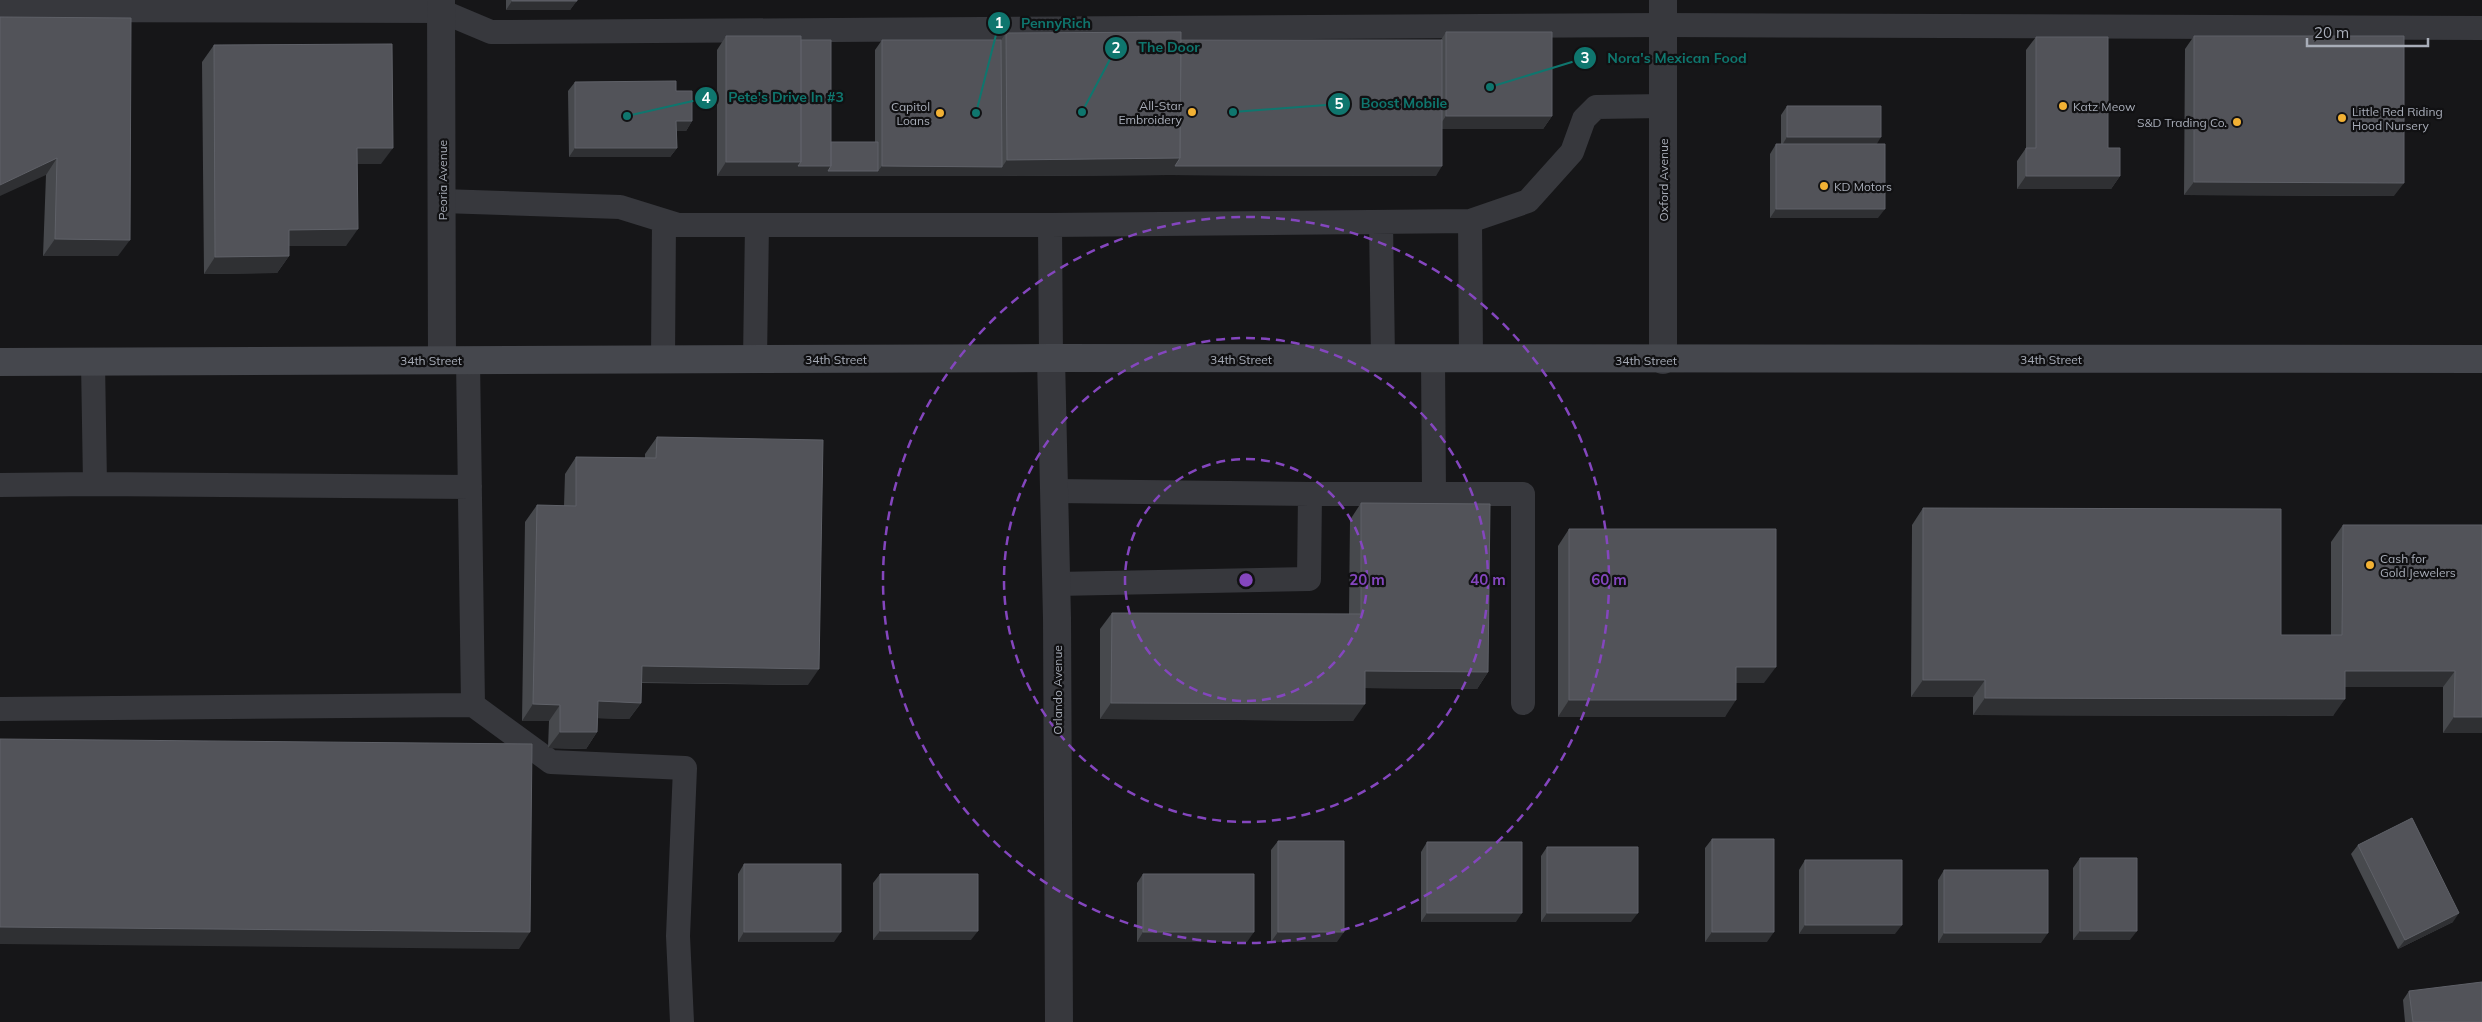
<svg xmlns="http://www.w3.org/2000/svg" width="2482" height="1022" viewBox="0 0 2482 1022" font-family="Mulish,sans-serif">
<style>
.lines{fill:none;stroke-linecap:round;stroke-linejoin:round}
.lane{stroke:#37383d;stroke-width:24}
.street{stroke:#37383d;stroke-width:28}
.secondary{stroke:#45474d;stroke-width:28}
.wall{fill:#47494d}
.shaded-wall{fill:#2f3033}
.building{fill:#525359;stroke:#5f6168}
.ring{fill:none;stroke:#8446be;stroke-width:2.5;stroke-dasharray:9 6}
.poi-dot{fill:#f2b134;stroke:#111113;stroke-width:2}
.labels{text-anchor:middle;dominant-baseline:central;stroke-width:4.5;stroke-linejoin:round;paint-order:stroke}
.poi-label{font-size:12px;fill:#a8adb8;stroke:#111113;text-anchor:start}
.street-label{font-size:12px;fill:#a8adb8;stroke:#111113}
.centre{fill:#8446be;stroke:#111113;stroke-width:2.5}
.ring-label{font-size:15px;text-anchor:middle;font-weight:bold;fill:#8446be;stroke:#111113;stroke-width:4.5;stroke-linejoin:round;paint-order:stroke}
.leader{fill:none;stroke:#0f766e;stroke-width:2}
.callout-dot{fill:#0f766e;stroke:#111113;stroke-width:2}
.mark-label{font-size:15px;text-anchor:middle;font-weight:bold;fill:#fff}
.callout-label{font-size:14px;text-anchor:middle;font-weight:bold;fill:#0f766e;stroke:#111113;stroke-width:4.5;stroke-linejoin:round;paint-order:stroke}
</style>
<rect width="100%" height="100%" fill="#161618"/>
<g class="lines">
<path class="lane" d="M0 10 441 11 491 32 1663 25 2482 28
M442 201 620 207 678 225H1050
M1470 221 1471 359
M1381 222 1383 359
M1051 358 1050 225 1470 221 1528 201 1572 152 1584 119 1596 107 1663 106
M1433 359 1434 493
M468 360 473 705 551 762 685 768 678 936 682 1022
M663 360 664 221
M755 360 757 225
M95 484 470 487
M0 485 95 484 93 362
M1055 491 1310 494 1309 579 1056 584
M1310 494H1523V703
M0 709 473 705"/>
<path class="street" d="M441 0 442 360
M1663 0V360
M1051 358 1057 618 1059 1022"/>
<path class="secondary" d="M0 362 1051 358 2482 359"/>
</g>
<path class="wall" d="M506 0H577L570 10H506Z
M0 17 118 256H43L46 175Z
M1446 32 1552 116 1543 129H1442L1436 176 1169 175 995 176H717V50L726 36 801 40 831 142H875V50L882 40H1001L1006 33 1181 40H1441Z
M2194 36 2394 196 2184 195 2185 49Z
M2036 37 2120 176 2111 189H2017V161L2026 148V50Z
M214 45 381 164H357L346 246H289V256L277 273 204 274 202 62Z
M575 82 676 91 692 121 686 131H677V148L670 157H569L568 91Z
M1787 106 1878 218H1770V154L1776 144H1781V115Z
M657 437 808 685 641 683V703L629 719 598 718 597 732 586 749 548 748 549 721H522L525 522 537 505 564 506 565 474 576 457 645 458V454Z
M1361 503 1488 672 1477 689 1365 688 1353 721 1100 719V629L1112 613 1349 614 1350 520Z
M1923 508 2281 635H2331V542L2343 525H2482V733H2443V687H2345L2333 716 1973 715V697H1911L1912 525Z
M1569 529 1764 683H1736L1725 717H1558V546Z
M1712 839 1767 942H1705V848Z
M1278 841 1337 942H1271V850Z
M1427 842 1516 922H1421V852Z
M2358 845 2453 922 2398 949 2351 854Z
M1547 847 1631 922H1541V856Z
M2080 858 2130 940H2073V868Z
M1805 860 1895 934H1799V870Z
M744 864 834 942H738V874Z
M1944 870 2041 943H1938V880Z
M880 874 971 940H873V883Z
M1143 874 1247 942H1137V883Z
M2409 991 2482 1022H2405L2403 1000Z"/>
<path class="shaded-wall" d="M512 1H577L570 10H506Z
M1446 116H1552L1543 129H1437Z
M676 121H692L686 131H670Z
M1787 137H1881L1875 147H1781Z
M357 148H393L381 164H346Z
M575 148H677L670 157H569Z
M57 158 46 175 0 196V185Z
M1180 158 1442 166 1436 176 1169 175 995 176H717L726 162H801L831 166 878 171 882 166 1002 167 1007 160Z
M2026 176H2120L2111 189H2017Z
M2194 182 2404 183 2394 196 2184 195Z
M1776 209H1885L1878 218H1770Z
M358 229 346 246H277L289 230Z
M55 239 130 240 118 256H43Z
M289 256 277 273 204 274 215 257Z
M642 666 819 669 808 685 630 682Z
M1736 667H1776L1764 683H1725Z
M1365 671 1488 672 1477 689 1353 688Z
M2345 671H2455L2443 687H2333Z
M1923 680H1985L1973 697H1911Z
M1985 698 2345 699 2333 716 1973 715Z
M1569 700H1736L1725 717H1558Z
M598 701 641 703 629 719 586 718Z
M1111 703 1365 704 1353 721 1100 719Z
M533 704 560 705 549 721H522Z
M2454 717H2482V733H2443Z
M560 732H597L586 749 548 748Z
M1427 913H1522L1516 922H1421Z
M1547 913H1638L1631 922H1541Z
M2459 913 2453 922 2398 949 2405 940Z
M1805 925H1902L1895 934H1799Z
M0 927 530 932 519 949 0 944Z
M880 931H978L971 940H873Z
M2080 931H2137L2130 940H2073Z
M744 932H841L834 942H738Z
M1143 932H1254L1247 942H1137Z
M1278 932H1344L1337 942H1271Z
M1712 932H1774L1767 942H1705Z
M1944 933H2048L2041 943H1938Z"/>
<path class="building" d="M512 0H577V1H512Z
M0 17 131 18 130 240 55 239 57 158 0 185Z
M1181 32 1180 158 1007 160 1006 33Z
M1446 32H1552V116H1446Z
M726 36H801V162H726Z
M2194 36H2404V183L2194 182Z
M2036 37H2108V148H2120V176H2026V148H2036Z
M801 40H831V166H798L801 162Z
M882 40H1001L1002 167 882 166Z
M1181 40H1442V166H1175L1180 158Z
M392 44 393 148H357L358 229 289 230V256L215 257 214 45Z
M676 81V91H692V121H676L677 148H575V82Z
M1787 106H1881V137H1787Z
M831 142H878V171H828L831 166Z
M1776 144H1885V209H1776Z
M657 437 823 440 819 669 642 666 641 703 598 701 597 732H560V705L533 704 537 505 576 506V457L656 458Z
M1361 503 1490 504 1488 672 1365 671V704L1111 703 1112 613 1361 614Z
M1923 508 2281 509V635H2342L2343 525H2482V717H2454L2455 671H2345V699L1985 698V680H1923Z
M1569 529H1776V667H1736V700H1569Z
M0 739 532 744 530 932 0 927Z
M2412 818 2459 913 2405 940 2358 845Z
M1712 839H1774V932H1712Z
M1278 841H1344V932H1278Z
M1427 842H1522V913H1427Z
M1547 847H1638V913H1547Z
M2080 858H2137V931H2080Z
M1805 860H1902V925H1805Z
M744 864H841V932H744Z
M1944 870H2048V933H1944Z
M880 874H978V931H880Z
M1143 874H1254V932H1143Z
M2482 982V1022H2413L2409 991Z"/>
<g class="ring">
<circle cx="1246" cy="580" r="121"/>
<circle cx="1246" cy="580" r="242"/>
<circle cx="1246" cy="580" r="363"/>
</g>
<g class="poi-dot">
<circle cx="2063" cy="106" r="5"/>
<circle cx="1192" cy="112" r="5"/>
<circle cx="940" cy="113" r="5"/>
<circle cx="2342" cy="118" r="5"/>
<circle cx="2237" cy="122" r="5"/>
<circle cx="1824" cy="186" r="5"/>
<circle cx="2370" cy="565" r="5"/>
</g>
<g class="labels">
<g class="poi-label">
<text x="1182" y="105" text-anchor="end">All-Star<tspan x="1182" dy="14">Embroidery</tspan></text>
<text x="930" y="106" text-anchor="end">Capitol<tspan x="930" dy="14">Loans</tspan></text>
<text x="2073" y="106">Katz Meow</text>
<text x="2352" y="111">Little Red Riding<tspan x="2352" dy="14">Hood Nursery</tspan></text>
<text x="2227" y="122" text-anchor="end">S&amp;D Trading Co.</text>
<text x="1834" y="186">KD Motors</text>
<text x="2380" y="558">Cash for<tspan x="2380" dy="14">Gold Jewelers</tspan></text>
</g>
<g class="street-label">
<text transform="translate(442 180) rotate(-90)">Peoria Avenue</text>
<text transform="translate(1663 180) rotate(-90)">Oxford Avenue</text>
<text x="836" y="359">34th Street</text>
<text x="1241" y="359">34th Street</text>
<text x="2051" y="359">34th Street</text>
<text x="431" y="360">34th Street</text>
<text x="1646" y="360">34th Street</text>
<text transform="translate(1057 690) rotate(-90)">Orlando Avenue</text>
</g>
</g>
<circle cx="1246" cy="580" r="8" class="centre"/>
<g class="ring-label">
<text x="1367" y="585">20 m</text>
<text x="1488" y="585">40 m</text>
<text x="1609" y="585">60 m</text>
</g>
<path class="leader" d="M976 113L999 23M1082 112L1116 48M1490 87L1585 58M627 116L706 98M1233 112L1339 104"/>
<g class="callout-dot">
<circle cx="976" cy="113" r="5"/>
<circle cx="1082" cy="112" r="5"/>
<circle cx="1490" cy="87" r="5"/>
<circle cx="627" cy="116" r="5"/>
<circle cx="1233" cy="112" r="5"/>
<circle cx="999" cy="23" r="12"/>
<circle cx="1116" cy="48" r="12"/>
<circle cx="1585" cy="58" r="12"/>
<circle cx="706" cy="98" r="12"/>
<circle cx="1339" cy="104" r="12"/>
</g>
<g class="mark-label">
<text x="999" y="28">1</text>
<text x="1116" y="53">2</text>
<text x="1585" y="63">3</text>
<text x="706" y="103">4</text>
<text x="1339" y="109">5</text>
</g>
<g class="callout-label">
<text x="1056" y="28">PennyRich</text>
<text x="1169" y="52">The Door</text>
<text x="1677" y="63">Nora's Mexican Food</text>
<text x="786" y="102">Pete's Drive In #3</text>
<text x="1404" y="108">Boost Mobile</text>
</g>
<path d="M2307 38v8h121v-8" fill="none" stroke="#a8adb8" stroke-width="2.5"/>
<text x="2314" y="38" font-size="15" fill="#a8adb8" stroke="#111113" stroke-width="4" paint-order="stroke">20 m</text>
</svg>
